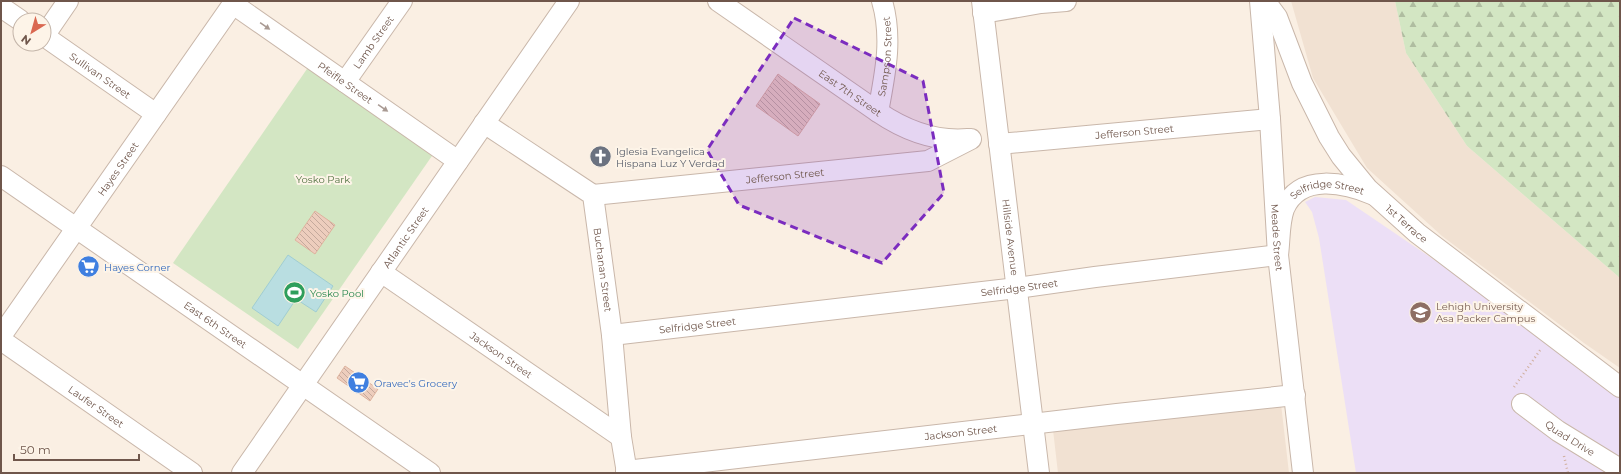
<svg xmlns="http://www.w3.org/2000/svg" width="1621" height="474" viewBox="0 0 1621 474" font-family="Montserrat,sans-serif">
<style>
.residential{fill:#f1e1d2}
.education{fill:#ecdff6}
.forest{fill:url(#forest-firs)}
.park{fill:#d3e6c3}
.water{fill:#b9dee1;stroke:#a0cdd2}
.building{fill:url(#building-back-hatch);stroke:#deb39e}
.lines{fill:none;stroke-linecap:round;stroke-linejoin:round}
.minor-casing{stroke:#c9b7aa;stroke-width:22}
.path{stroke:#d1b0a0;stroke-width:2.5;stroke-dasharray:1 3;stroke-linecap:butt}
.minor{stroke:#fff;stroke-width:20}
.oneway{fill:#a99a93}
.marked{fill:#7b2cbf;fill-opacity:0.2;stroke:#7b2cbf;stroke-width:3;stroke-dasharray:8 5;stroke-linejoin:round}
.labels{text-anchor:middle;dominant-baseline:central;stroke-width:4;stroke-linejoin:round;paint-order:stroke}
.street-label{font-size:10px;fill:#6f564b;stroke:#fdf4e8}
.worship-label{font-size:10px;fill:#5b616d;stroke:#fdf4e8;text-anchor:start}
.park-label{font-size:10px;fill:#557444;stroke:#fdf4e8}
.shop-label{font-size:10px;fill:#366cbe;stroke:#fdf4e8;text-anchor:start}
.leisure-label{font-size:10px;fill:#27864d;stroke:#fdf4e8;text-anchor:start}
.education-label{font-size:10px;fill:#785e54;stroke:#fdf4e8;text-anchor:start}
</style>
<defs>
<pattern id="forest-firs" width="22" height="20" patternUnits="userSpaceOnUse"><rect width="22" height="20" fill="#d3e6c3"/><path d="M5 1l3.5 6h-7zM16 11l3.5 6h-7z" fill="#afbda0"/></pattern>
<pattern id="building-back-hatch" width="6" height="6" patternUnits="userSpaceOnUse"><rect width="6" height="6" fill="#edcdbd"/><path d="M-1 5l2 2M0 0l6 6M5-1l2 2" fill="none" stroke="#c4a99c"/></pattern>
</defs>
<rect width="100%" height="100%" fill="#faefe3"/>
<path class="residential" d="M1291 1H1395L1406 53 1467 146 1620 278V368L1584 343 1442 236 1367 168 1313 78Z
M1281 404 1289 473H1058L1053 430Z"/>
<path class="education" d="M1315 197 1346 200 1620 386V473H1356L1319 238 1312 212 1305 202Z"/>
<path class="forest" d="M1395 1H1620V278L1467 146 1406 53Z"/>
<path class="park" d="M309 66 434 153 298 349 173 263Z"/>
<path class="water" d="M288 255 333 286 316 312 296 299 278 326 252 308Z"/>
<path class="building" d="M778 74 820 104 798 136 756 106Z
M315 211 335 225 315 254 295 240Z
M345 366 378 389 370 401 337 378Z"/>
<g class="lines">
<defs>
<g id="minor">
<path id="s1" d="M68 1 44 36 156 114"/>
<path id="s2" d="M718 1 878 112C906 131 935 142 968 139"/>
<path id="s3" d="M982 1 1039 473"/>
<path id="s4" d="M1260 1 1270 119 1278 255 1303 473"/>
<path id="s5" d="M1265 1 1277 17 1302 83 1329 137 1341 156 1368 189 1417 233 1620 387"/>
<path id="s6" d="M233 4 458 161"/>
<path d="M1 7 20 20"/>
<path d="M983 13 1041 3 1066 1"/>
<path id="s7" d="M345 82 402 1"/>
<path id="s8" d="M878 112C885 74 893 39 882 1"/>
<path id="s9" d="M484 123 593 195 612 335 621 437 627 473"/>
<path id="s10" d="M999 144 1270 119"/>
<path id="s11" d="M1 176 430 473"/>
<path id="s12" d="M593 195 928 161 971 139"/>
<path id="s13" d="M381 272 621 437"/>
<path id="s14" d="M612 335 1017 288 1095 277 1278 255C1280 240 1279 223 1284 209 1300 172 1346 183 1374 195"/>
<path id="s15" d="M1 336 235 1"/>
<path id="s16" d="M1 340 192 473"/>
<path id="s17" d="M1522 404 1558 431 1620 469"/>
<path id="s18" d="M626 471 1117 414 1295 395"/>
<path id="s19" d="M242 473 569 1"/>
</g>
</defs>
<use href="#minor" class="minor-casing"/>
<path class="path" d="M1514 387 1541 349
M1564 456 1568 473"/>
<use href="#minor" class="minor"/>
</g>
<defs><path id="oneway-solid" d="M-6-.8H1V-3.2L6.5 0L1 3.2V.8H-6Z"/></defs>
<g class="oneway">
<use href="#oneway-solid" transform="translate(265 26) rotate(35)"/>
<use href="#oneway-solid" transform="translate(383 108) rotate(35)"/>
</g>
<path class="marked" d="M794 18 923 81 944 193 882 263 739 205 707 150Z"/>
<defs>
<symbol id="church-disc" viewBox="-11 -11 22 22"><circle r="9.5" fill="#6b7280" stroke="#fdf4e8"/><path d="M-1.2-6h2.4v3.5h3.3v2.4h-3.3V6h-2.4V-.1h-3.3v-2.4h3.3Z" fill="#fff"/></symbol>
<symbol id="supermarket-disc" viewBox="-11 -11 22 22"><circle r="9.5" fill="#3f7fe0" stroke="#fdf4e8"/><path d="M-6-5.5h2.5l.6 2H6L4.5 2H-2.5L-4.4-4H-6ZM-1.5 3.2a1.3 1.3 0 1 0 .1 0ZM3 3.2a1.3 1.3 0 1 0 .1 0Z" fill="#fff"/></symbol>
<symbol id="stadium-disc" viewBox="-11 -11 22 22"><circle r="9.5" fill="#2e9e5b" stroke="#fdf4e8"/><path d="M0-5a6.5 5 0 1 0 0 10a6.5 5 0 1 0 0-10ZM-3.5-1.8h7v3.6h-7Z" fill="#fff"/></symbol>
<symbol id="university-disc" viewBox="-11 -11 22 22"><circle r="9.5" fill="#8d6e63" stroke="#fdf4e8"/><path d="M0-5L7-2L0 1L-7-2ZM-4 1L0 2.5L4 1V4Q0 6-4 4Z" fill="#fff"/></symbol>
</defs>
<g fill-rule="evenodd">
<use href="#church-disc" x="588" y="144" width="25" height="25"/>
<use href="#supermarket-disc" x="76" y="254" width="25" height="25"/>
<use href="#stadium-disc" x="282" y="280" width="25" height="25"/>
<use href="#university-disc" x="1408" y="300" width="25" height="25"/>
<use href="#supermarket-disc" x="346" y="370" width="25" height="25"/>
</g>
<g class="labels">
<g class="street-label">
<text stroke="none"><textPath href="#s7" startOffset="49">Lamb Street</textPath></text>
<text stroke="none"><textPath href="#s8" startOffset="56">Sampson Street</textPath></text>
<text stroke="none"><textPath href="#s1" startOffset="111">Sullivan Street</textPath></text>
<text stroke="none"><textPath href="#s6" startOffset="137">Pfeifle Street</textPath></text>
<text stroke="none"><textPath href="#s2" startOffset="161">East 7th Street</textPath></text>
<text stroke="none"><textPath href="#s10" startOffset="136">Jefferson Street</textPath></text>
<text stroke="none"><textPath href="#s15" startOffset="204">Hayes Street</textPath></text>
<text stroke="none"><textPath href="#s12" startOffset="193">Jefferson Street</textPath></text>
<text stroke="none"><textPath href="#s14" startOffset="770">Selfridge Street</textPath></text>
<text stroke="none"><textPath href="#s5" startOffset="268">1st Terrace</textPath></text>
<text stroke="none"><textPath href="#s19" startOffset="287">Atlantic Street</textPath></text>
<text stroke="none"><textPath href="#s3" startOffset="238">Hillside Avenue</textPath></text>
<text stroke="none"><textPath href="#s4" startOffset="237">Meade Street</textPath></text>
<text stroke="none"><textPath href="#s9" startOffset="206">Buchanan Street</textPath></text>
<text stroke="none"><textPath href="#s14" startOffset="410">Selfridge Street</textPath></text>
<text stroke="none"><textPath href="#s11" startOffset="261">East 6th Street</textPath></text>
<text stroke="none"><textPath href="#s14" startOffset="86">Selfridge Street</textPath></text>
<text stroke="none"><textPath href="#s13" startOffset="146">Jackson Street</textPath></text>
<text stroke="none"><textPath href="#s16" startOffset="116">Laufer Street</textPath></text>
<text stroke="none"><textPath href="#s18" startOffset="337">Jackson Street</textPath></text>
<text stroke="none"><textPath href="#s17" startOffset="59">Quad Drive</textPath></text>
</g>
<g class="worship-label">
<text x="616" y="151">Iglesia Evangelica<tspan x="616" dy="12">Hispana Luz Y Verdad</tspan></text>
</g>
<g class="park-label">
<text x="323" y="179">Yosko Park</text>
</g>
<g class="shop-label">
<text x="104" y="267">Hayes Corner</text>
<text x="374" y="383">Oravec's Grocery</text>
</g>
<g class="leisure-label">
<text x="310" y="293">Yosko Pool</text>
</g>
<g class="education-label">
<text x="1436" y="306">Lehigh University<tspan x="1436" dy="12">Asa Packer Campus</tspan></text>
</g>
</g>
<rect width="1621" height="474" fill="none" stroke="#6f564b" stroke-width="4"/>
<g transform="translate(32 32) rotate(217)"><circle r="19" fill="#fdf4e8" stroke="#c4b5a9"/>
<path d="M0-3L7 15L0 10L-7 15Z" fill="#da6851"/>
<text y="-6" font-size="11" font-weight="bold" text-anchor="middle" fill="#6f564b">N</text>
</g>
<path d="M14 454v6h125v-6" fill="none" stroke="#6f564b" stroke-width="2"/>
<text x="20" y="454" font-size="12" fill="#6f564b" stroke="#fdf4e8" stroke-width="3" paint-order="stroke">50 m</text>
</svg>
